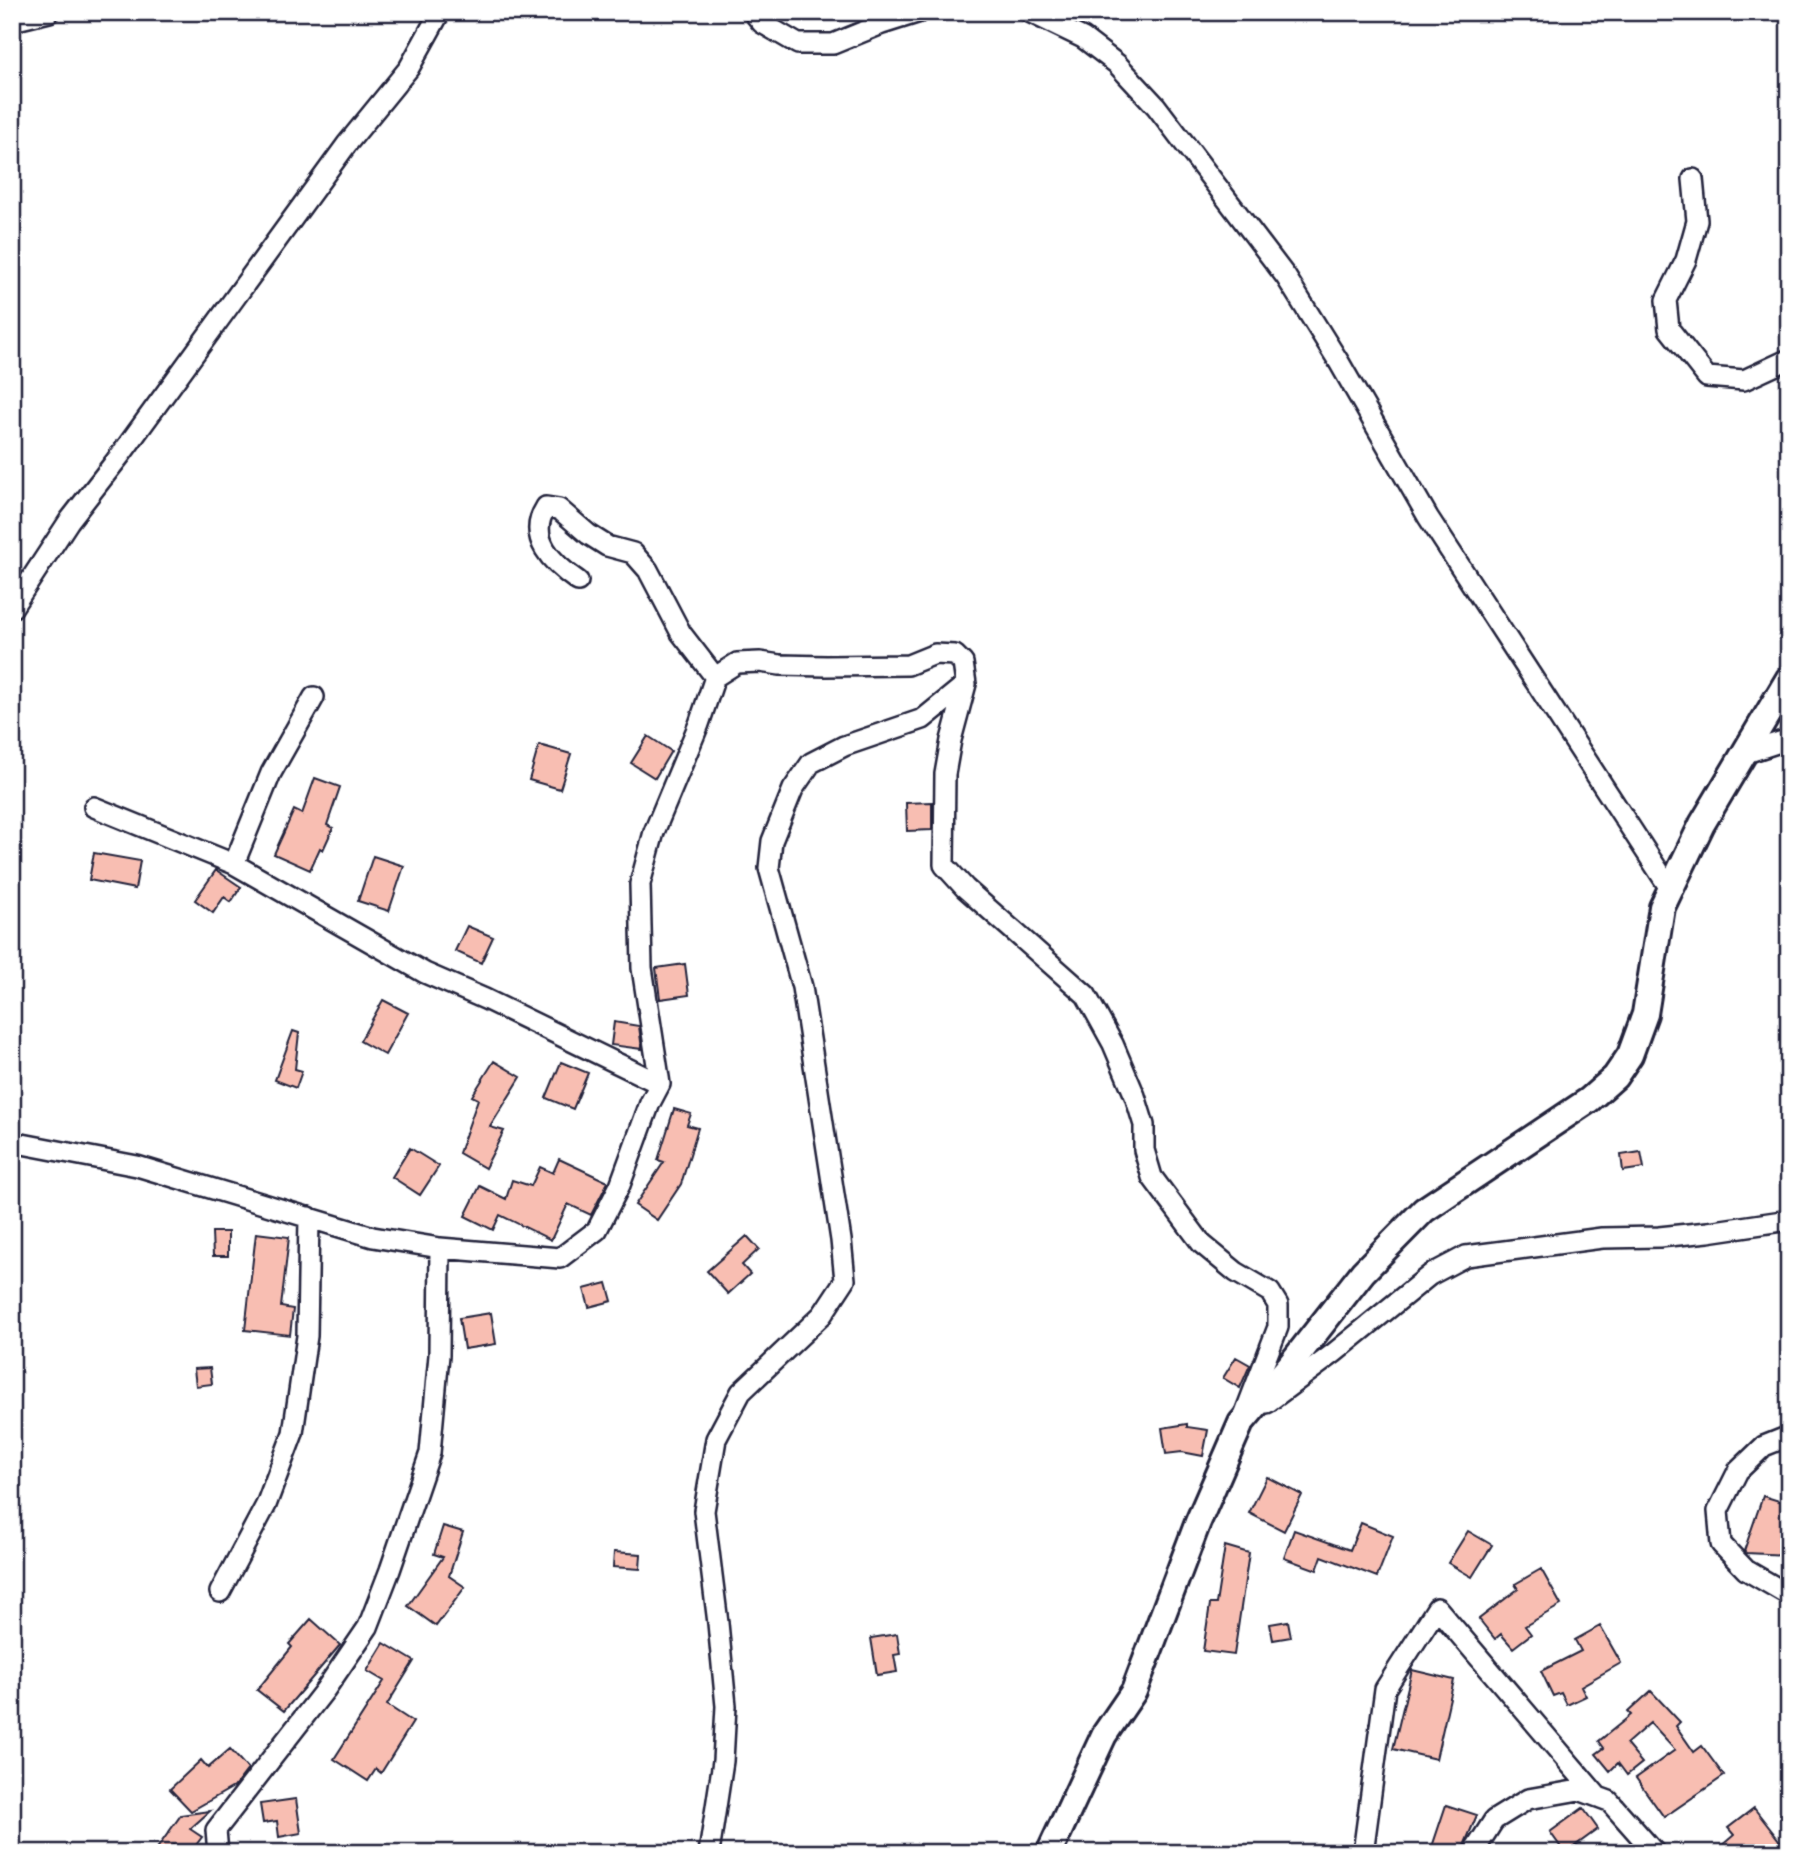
<svg xmlns="http://www.w3.org/2000/svg" width="1801" height="1865" viewBox="0 0 1801 1865" font-family="Caveat,sans-serif">
<style>
.building{fill:#f8beb2;stroke:#22223b;stroke-width:2}
.lines{fill:none;stroke-linecap:round;stroke-linejoin:round}
.minor-casing{stroke:#22223b;stroke-width:24}
.tertiary-casing{stroke:#22223b;stroke-width:30}
.minor{stroke:#fff;stroke-width:19}
.tertiary{stroke:#fff;stroke-width:24}
</style>
<rect width="100%" height="100%" fill="#fff"/>
<filter id="ink" filterUnits="userSpaceOnUse"><feTurbulence type="fractalNoise" baseFrequency=".0143" numOctaves="2"/><feDisplacementMap in="SourceGraphic" scale="14" xChannelSelector="R" yChannelSelector="G"/><feConvolveMatrix kernelMatrix="1 2 1 2 8 2 1 2 1" color-interpolation-filters="sRGB"/></filter>
<g filter="url(#ink)">
<path class="building" d="M648 736 671 751 655 778 631 763Z
M539 745 571 754 560 789 529 780Z
M315 778 340 787 327 825 333 828 323 850 320 848 310 870 274 854 294 810 302 814Z
M932 802V830L907 831 906 803Z
M94 853 140 861 135 889 89 880Z
M373 856 404 866 389 911 358 901Z
M216 870 241 887 231 902 224 897 213 913 195 900Z
M467 926 493 937 481 963 455 951Z
M685 964 689 995 660 999 656 968Z
M383 1000 408 1013 385 1055 360 1041Z
M614 1022 639 1026 642 1049 611 1045Z
M293 1031 299 1033 295 1069 302 1071 296 1088 275 1080Z
M494 1061 521 1077 490 1127 504 1131 485 1168 459 1153 478 1099 472 1096Z
M561 1062 588 1073 573 1109 546 1098Z
M674 1109 691 1114 687 1125 698 1128 681 1184 657 1220 635 1205 664 1162 658 1160Z
M410 1148 439 1166 420 1195 392 1177Z
M1641 1152 1644 1168 1623 1171 1621 1155Z
M559 1159 608 1182 591 1215 568 1204 551 1240 500 1215 493 1230 465 1216 480 1186 506 1199 512 1180 531 1186 540 1167 553 1173Z
M212 1232H228V1256H213Z
M256 1233 289 1237 281 1307 293 1309 290 1335 245 1330Z
M747 1236 759 1249 742 1265 750 1274 728 1294 707 1271Z
M607 1283 612 1301 589 1307 584 1289Z
M491 1313 496 1344 464 1349 459 1318Z
M1236 1357 1250 1365 1240 1388 1223 1378Z
M210 1368 212 1384 196 1386 194 1369Z
M1187 1424V1427L1208 1430 1203 1456 1182 1452 1166 1454 1162 1428Z
M1267 1477 1302 1495 1284 1531 1249 1513Z
M1763 1496 1789 1504V1555L1746 1553 1744 1551Z
M1361 1523 1393 1536 1377 1577 1322 1556 1317 1570 1284 1558 1294 1530 1350 1550Z
M443 1526 463 1532 449 1576 465 1587 436 1626 408 1606 443 1557 434 1554Z
M1468 1531 1492 1545 1472 1577 1448 1563Z
M1225 1546 1249 1553 1234 1655 1203 1651 1210 1604H1216Z
M614 1552 641 1554 640 1569 613 1567Z
M1541 1569 1561 1605 1525 1626 1531 1634 1513 1648 1501 1634 1495 1639 1479 1619 1518 1589 1515 1584Z
M311 1619 340 1645 284 1711 257 1690 292 1647 289 1644Z
M1288 1621 1291 1637 1273 1640 1270 1624Z
M1600 1626 1621 1663 1581 1686 1586 1696 1567 1705 1561 1693 1553 1696 1541 1671 1581 1651 1575 1640Z
M897 1634 900 1654 894 1655 897 1672 877 1675 871 1638Z
M384 1643 414 1661 387 1705 413 1722 381 1773 376 1769 368 1781 334 1759 384 1681 367 1671Z
M1412 1670 1454 1680 1436 1759 1393 1749Z
M1651 1691 1680 1722 1676 1726 1694 1752 1702 1746 1724 1776 1664 1817 1636 1778 1675 1750 1650 1723 1626 1744 1642 1763 1627 1775 1618 1763 1610 1771 1596 1754 1604 1748 1599 1741 1631 1715 1628 1712Z
M230 1749 248 1769 235 1786 191 1811 170 1789 201 1760 208 1768Z
M296 1799 301 1833 279 1837 277 1821 263 1823 260 1804Z
M1446 1805 1477 1815 1461 1853H1430Z
M1583 1808 1598 1829 1565 1853 1550 1832Z
M1754 1808 1789 1853H1713L1734 1835 1728 1828Z
M210 1811 190 1829 202 1837 190 1853H185L173 1845 164 1853 156 1850 181 1815Z"/>
<g class="lines">
<defs>
<path id="minor" d="M753 12 762 23 798 44H833L882 24 920 12
M1029 12 1083 38 1117 64 1156 106 1286 277 1339 362 1428 517 1671 890
M12 21 49 12
M1693 179 1697 221 1686 260 1666 300 1669 329 1707 377 1744 380 1789 359
M578 581C553 564 526 538 546 507L559 509 588 534 607 546 633 553 648 570 681 633 715 677
M12 608 69 521 122 453 347 144 409 68 440 12
M1743 754 1789 739
M94 807 234 864 425 973 485 999 660 1084
M234 864 271 773 314 697
M12 1142 137 1166 373 1237 440 1248 560 1258 597 1230 620 1185 650 1103 660 1084 642 968 640 884 654 832 699 724 715 677 737 663 760 662 780 665 826 666 908 665 935 654 955 655 963 663 966 684 951 740 945 774 944 865 965 888 1086 995 1113 1044 1135 1096 1144 1125V1150L1152 1177 1202 1244 1236 1272 1270 1292 1278 1305V1327L1245 1413
M1267 1403 1334 1353 1430 1275 1466 1256 1602 1238 1659 1237 1708 1232 1789 1220
M1789 1436 1764 1446 1738 1471 1718 1511 1721 1544 1746 1570 1789 1595
M220 1592 266 1505 293 1433 307 1336 309 1217
M218 1853 216 1830 325 1690 368 1627 390 1570 430 1453 439 1355 440 1248
M709 1853 723 1761 726 1706 718 1623 704 1511 716 1439 741 1392 822 1315 845 1280 841 1240 802 987 769 868 772 841 793 789 811 763 844 746 923 719 966 684
M1363 1853 1385 1689 1437 1608 1598 1797
M1473 1853 1494 1820 1528 1799 1579 1790 1609 1801 1655 1853"/>
<path id="tertiary" d="M1049 1853 1104 1735 1134 1691 1198 1522 1241 1423 1290 1365 1363 1272 1424 1210 1589 1100 1615 1077 1630 1055 1645 1014 1662 907 1702 824 1789 678"/>
</defs>
<use href="#minor" class="minor-casing"/>
<use href="#tertiary" class="tertiary-casing"/>
<use href="#minor" class="minor"/>
<use href="#tertiary" class="tertiary"/>
</g>
</g>
<rect width="1801" height="1865" fill="none" stroke="#fff" stroke-width="42"/>
<rect x="21" y="21" width="1759" height="1823" fill="none" stroke="#22223b" stroke-width="2.5" filter="url(#ink)"/>
</svg>
